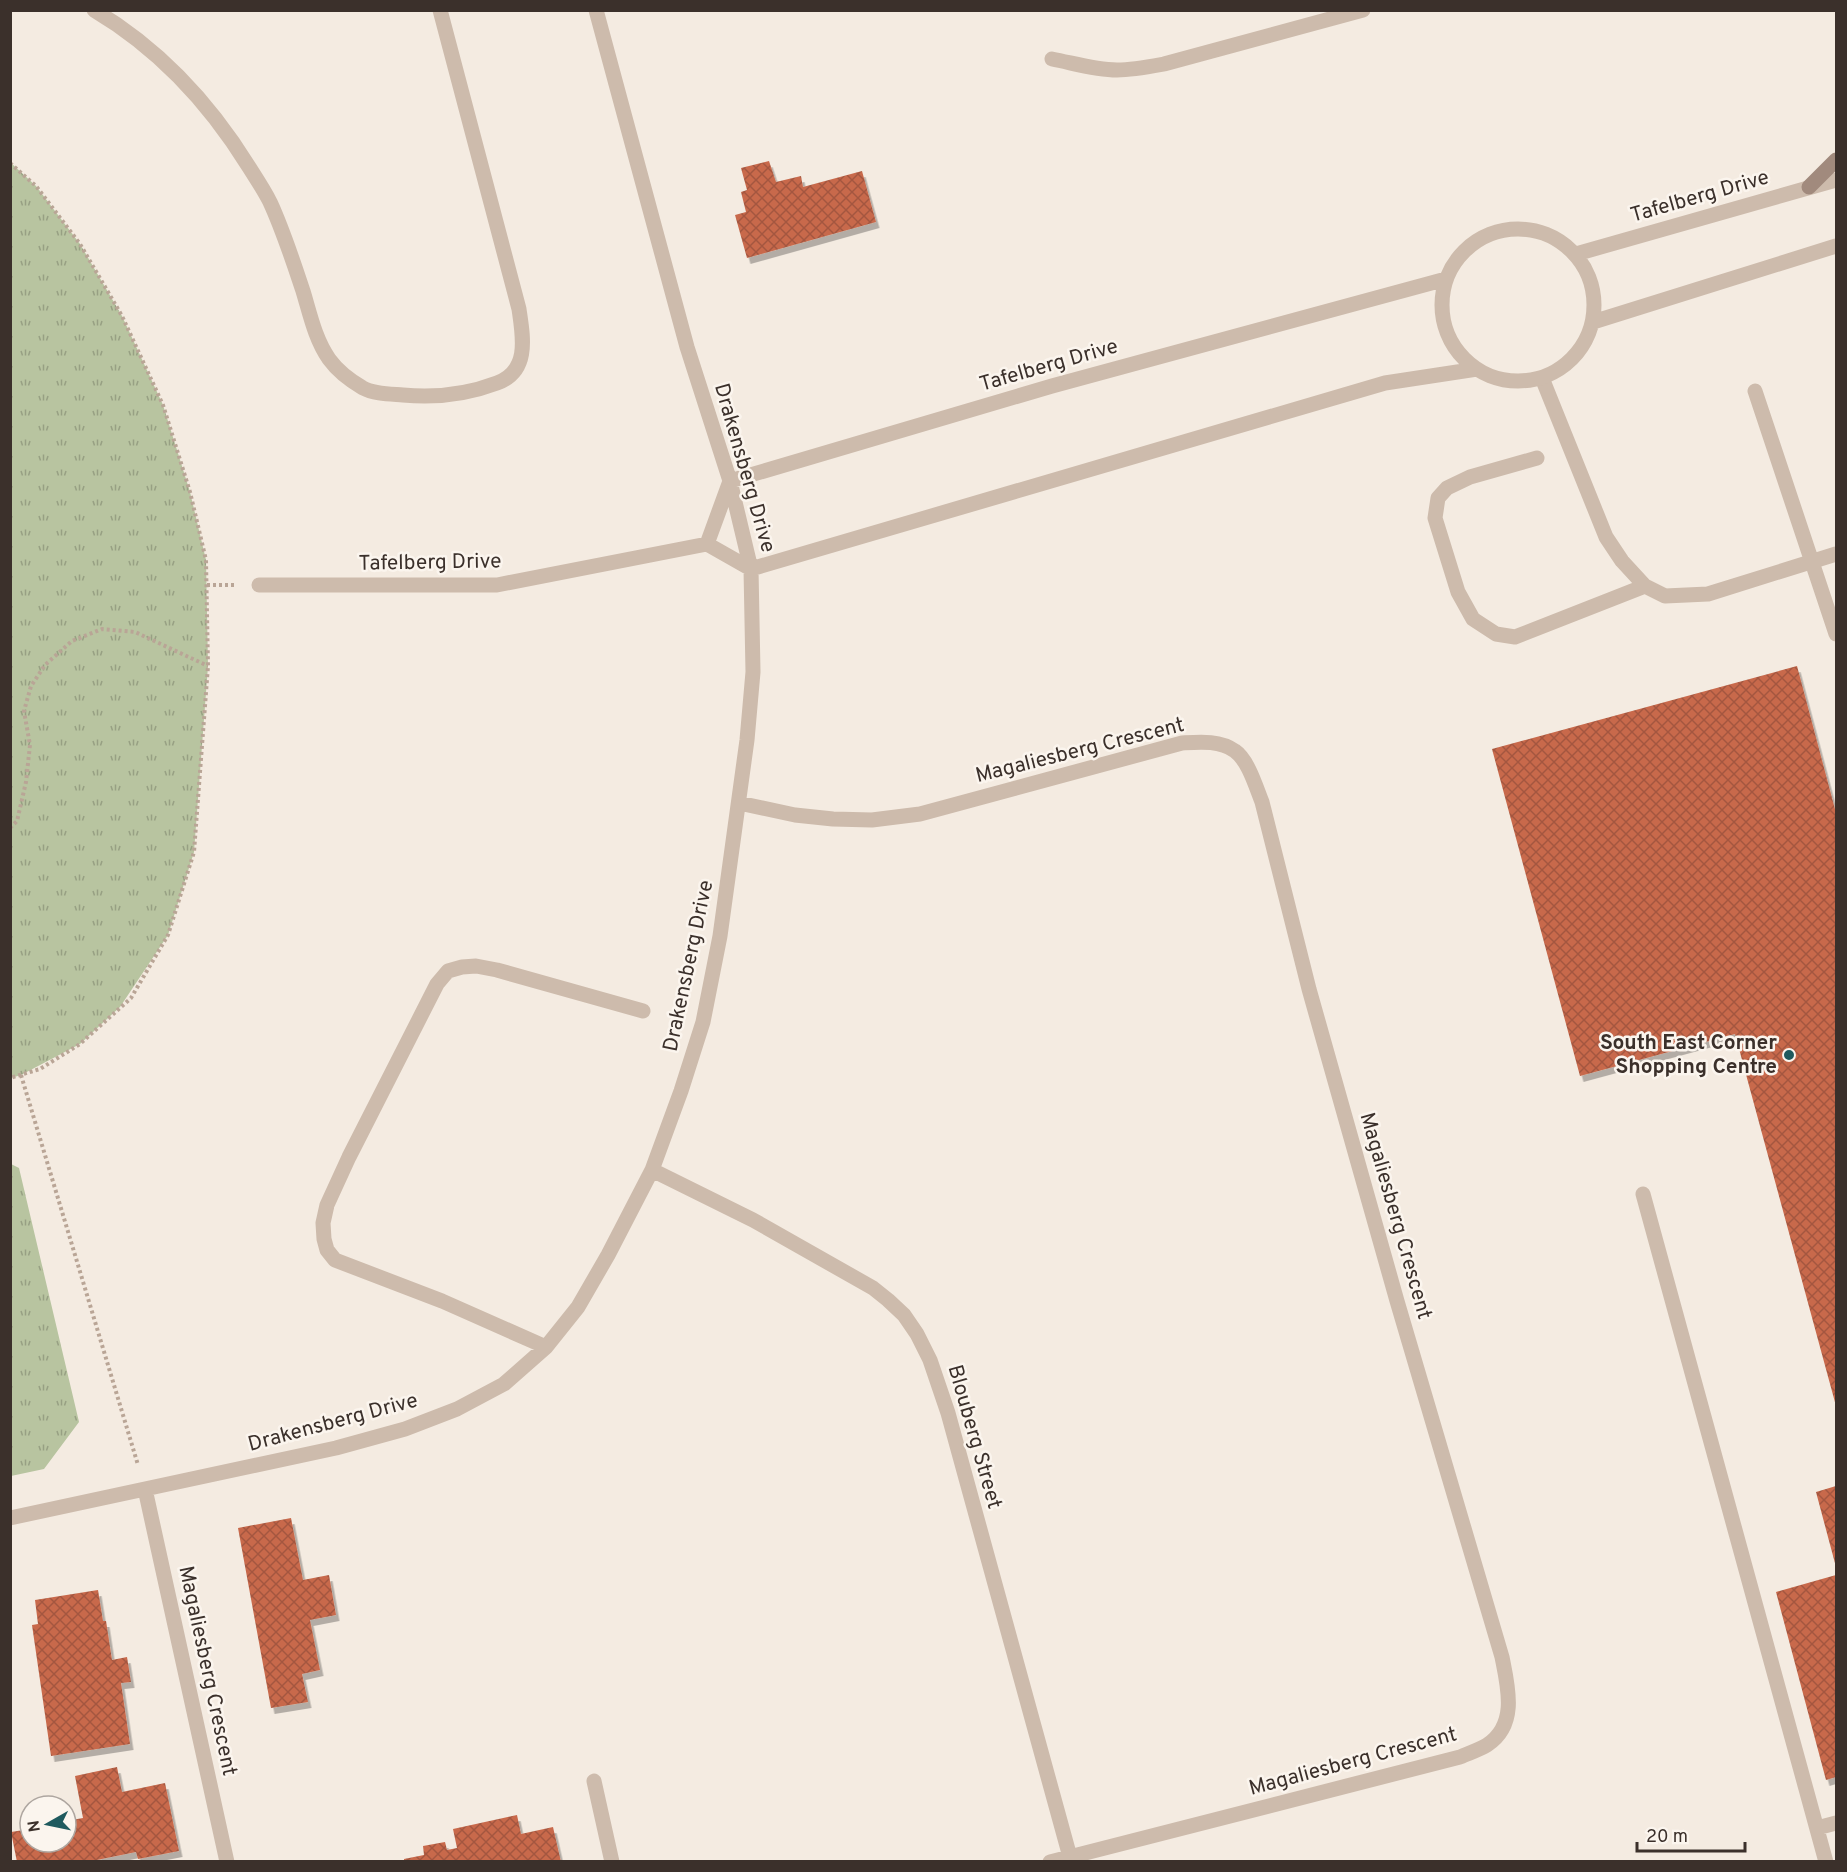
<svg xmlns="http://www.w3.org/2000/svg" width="1847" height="1872" viewBox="0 0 1847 1872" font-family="Overpass,sans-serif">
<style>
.park{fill:url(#park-tufts)}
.building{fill:url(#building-cross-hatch);filter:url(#shadow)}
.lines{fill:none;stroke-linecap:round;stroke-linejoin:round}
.path{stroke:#b9a596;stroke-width:4;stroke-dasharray:3 3;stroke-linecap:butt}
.service{stroke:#cdbbac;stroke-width:15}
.minor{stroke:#cdbbac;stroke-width:15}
.secondary{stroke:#a18a7d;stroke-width:15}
.poi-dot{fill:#1f5a5e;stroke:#fbf5ee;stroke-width:2}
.labels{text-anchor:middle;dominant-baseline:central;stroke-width:5;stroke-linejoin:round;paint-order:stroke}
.street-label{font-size:21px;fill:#3b302b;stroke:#fbf5ee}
.poi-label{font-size:21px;font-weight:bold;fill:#3b302b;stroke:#fbf5ee;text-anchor:end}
</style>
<defs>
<pattern id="park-tufts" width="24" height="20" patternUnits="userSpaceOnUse" patternTransform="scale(1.5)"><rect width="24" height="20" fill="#b8c4a0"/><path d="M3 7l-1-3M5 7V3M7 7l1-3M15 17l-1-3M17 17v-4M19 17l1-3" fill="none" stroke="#97a083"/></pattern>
<pattern id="building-cross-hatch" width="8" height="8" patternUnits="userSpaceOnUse" patternTransform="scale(1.5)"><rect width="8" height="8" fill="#c8694b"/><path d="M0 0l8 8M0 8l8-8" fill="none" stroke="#a4573f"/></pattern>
<filter id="shadow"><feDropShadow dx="3.5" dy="6" stdDeviation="0" flood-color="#0004"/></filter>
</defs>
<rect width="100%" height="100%" fill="#f4ebe1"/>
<path class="park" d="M11 163 36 186 80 244 122 316 163 405 190 492 206 560 208 666 194 852 168 935 120 1007 80 1044 21 1075 11 1078Z
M11 1164 19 1168 79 1422 44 1469 11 1476Z"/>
<path class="building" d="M769 161 776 182 801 176 803 187 862 171 876 222 747 258 735 215 746 212 741 192 747 190 741 168Z
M1797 666 1836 813V1406L1735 1034 1580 1076 1492 749Z
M1836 1486V1567L1816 1492Z
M291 1518 303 1580 329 1575 336 1615 310 1620 320 1670 302 1674 308 1702 271 1708 238 1528Z
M1836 1575V1777L1826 1780 1776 1592Z
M98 1590 103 1621H106L112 1660 127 1657 131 1682 121 1683 130 1744 51 1756 32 1625 38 1624 35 1600Z
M117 1767 122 1792 165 1783 179 1851 138 1859 136 1852 87 1862H17L11 1832 30 1829V1842H66V1821L83 1818 75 1776Z
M517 1815 521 1834 553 1827 561 1862H404V1859L424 1855 423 1846 445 1842 447 1850 457 1848 453 1829Z"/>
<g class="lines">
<path class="path" d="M10 163 36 186 80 244 122 316 163 405 190 492 206 560 208 666 194 852 168 935 131 998 80 1044 40 1069 10 1078
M207 585H234
M10 828 17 821 26 782 30 745 24 711 31 686 45 665 72 641 102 629 135 632 208 666
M21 1075 138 1465"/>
<path class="service" d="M94 10C158 48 210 104 249 167 256 178 264 190 270 202 283 230 293 261 303 291 310 314 315 339 329 359 337 370 351 381 363 388 374 394 391 394 403 395 434 398 468 394 497 383 530 371 523 337 519 309L440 10
M1542 378 1606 537 1622 561 1645 586 1665 596 1708 594 1836 554
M1755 391 1836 634
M1537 458 1470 477 1447 488 1438 498 1435 518 1458 592 1473 619 1496 634 1515 637 1645 586
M1643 1194 1826 1862
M1817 1828 1836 1823"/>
<path class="minor" d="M1052 59C1073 63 1095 70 1117 70 1133 70 1148 67 1164 64L1363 10
M1442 305a76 76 0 1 1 152 0a76 76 0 1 1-152 0Z
M1576 254 1836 180
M1593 322 1836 246
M707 544 730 481 1052 386 1446 279
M259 585H497L707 544 751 569 1385 383 1477 369
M739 803 795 815 833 819 872 820 920 814 1182 743C1199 742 1220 740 1235 751 1248 760 1256 787 1262 802L1309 989 1397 1301 1502 1657C1508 1687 1518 1725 1487 1745 1479 1750 1469 1753 1460 1757L1050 1862
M652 1170 753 1220 873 1288 888 1300 904 1315 917 1334 930 1360 948 1413 1070 1857
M546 1347 442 1301 335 1260 327 1250 324 1239 323 1223 327 1205 349 1157 437 984 448 971 462 967 476 966 497 970 643 1011
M145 1489 227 1862
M10 1518 336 1448 405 1429 457 1409 504 1384 546 1347 578 1307 608 1255 652 1170 681 1091 703 1022 720 936 747 740 753 672 751 569 730 481 687 347 596 10
M594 1781 612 1862"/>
<path class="secondary" d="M1809 187 1836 160"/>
</g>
<circle class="poi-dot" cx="1789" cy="1055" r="6"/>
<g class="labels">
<g class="street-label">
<text transform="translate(1700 197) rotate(-16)">Tafelberg Drive</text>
<text transform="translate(1049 366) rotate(-16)">Tafelberg Drive</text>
<text transform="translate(744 468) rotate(74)">Drakensberg Drive</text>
<text transform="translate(430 563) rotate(-1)">Tafelberg Drive</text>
<text transform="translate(1080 751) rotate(-14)">Magaliesberg Crescent</text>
<text transform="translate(689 966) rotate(-78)">Drakensberg Drive</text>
<text transform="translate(1395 1216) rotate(74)">Magaliesberg Crescent</text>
<text transform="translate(333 1423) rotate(-15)">Drakensberg Drive</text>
<text transform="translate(974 1437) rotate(74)">Blouberg Street</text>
<text transform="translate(207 1671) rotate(78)">Magaliesberg Crescent</text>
<text transform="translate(1353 1762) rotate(-15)">Magaliesberg Crescent</text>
</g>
<g class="poi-label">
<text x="1777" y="1043">South East Corner<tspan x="1777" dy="24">Shopping Centre</tspan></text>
</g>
</g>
<rect width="1847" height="1872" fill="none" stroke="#3b302b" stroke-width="24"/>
<g transform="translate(48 1824) rotate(261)"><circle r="28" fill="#fbf5ee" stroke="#aea6a0" stroke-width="1.5"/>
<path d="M0-4.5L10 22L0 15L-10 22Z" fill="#1f5a5e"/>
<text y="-9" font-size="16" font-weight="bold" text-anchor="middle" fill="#3b302b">N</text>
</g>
<path d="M1637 1842v9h108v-9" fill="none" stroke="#3b302b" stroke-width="3"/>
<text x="1646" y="1842" font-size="18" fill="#3b302b" stroke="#fbf5ee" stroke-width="4.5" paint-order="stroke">20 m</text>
</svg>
